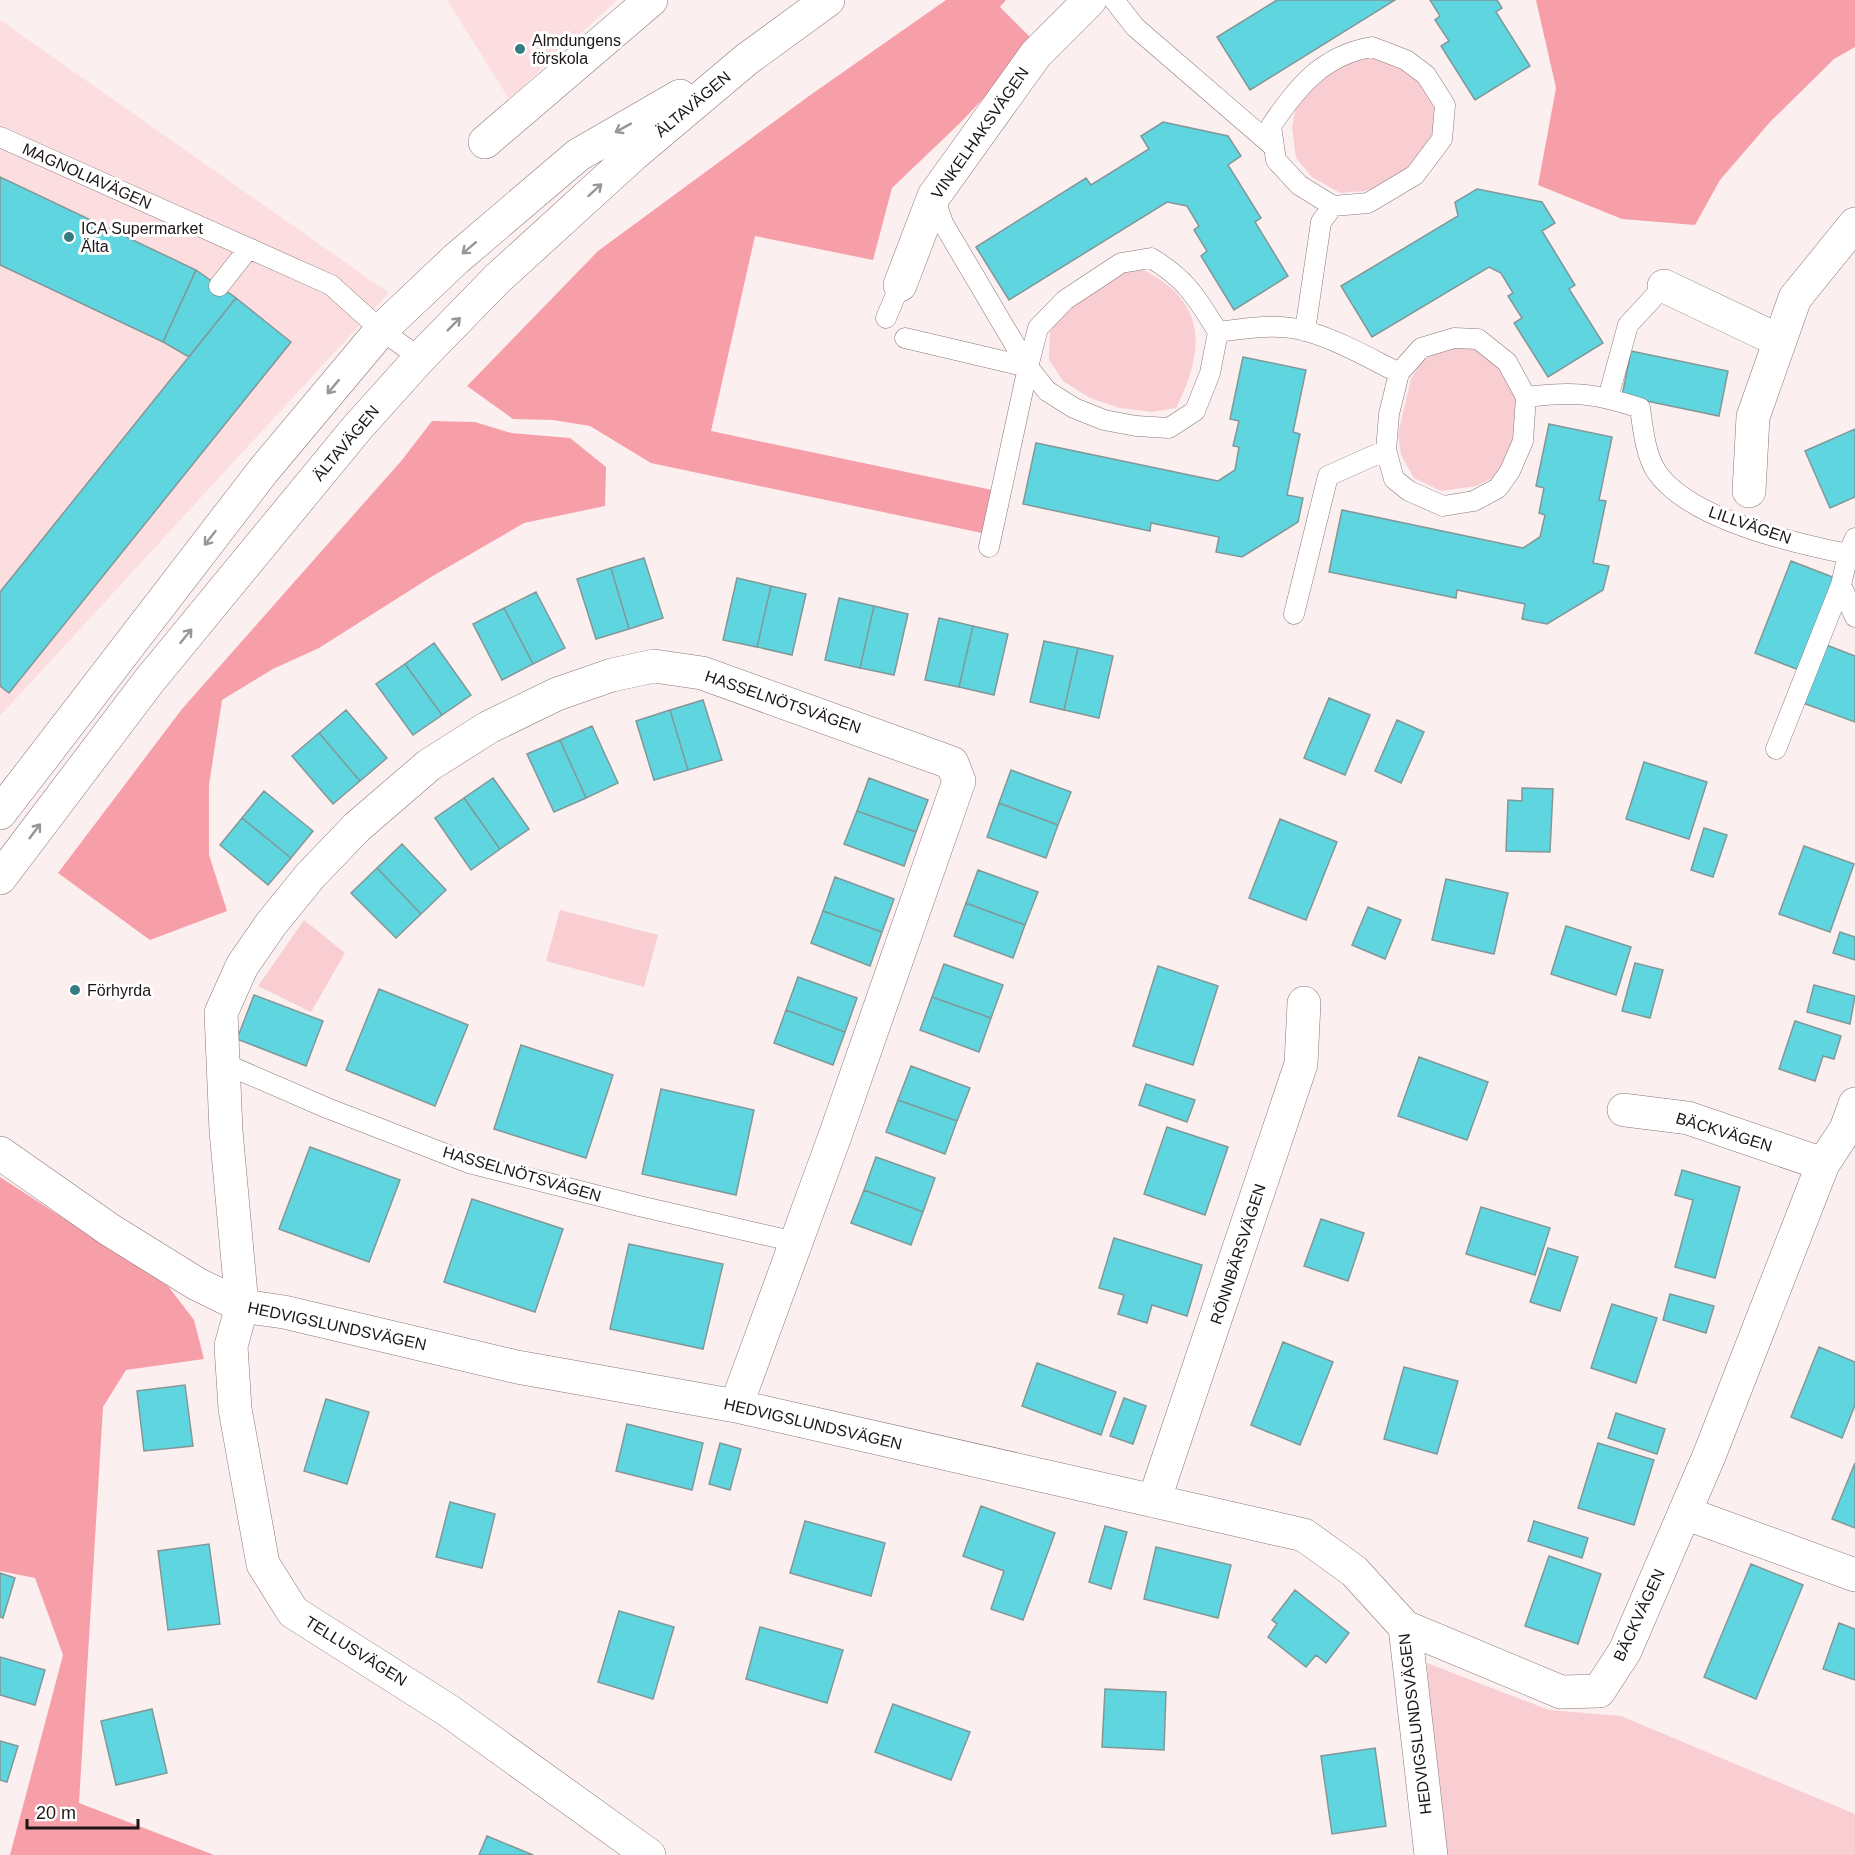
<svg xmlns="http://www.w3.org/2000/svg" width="1855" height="1855" viewBox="0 0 1855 1855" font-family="Helvetica,sans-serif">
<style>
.built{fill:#fcdee0}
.green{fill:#f9ced2}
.forest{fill:#f79fa9}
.building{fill:#5fd5df;stroke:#829798;stroke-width:1.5}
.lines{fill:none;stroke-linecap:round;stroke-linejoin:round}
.lane-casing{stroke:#897778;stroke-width:21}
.street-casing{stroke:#897778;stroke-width:34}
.secondary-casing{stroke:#897778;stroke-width:34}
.lane{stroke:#fff;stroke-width:20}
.street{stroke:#fff;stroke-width:33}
.secondary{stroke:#fff;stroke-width:33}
.oneway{stroke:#999697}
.poi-dot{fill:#347c82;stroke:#fff;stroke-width:2}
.labels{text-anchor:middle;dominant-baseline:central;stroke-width:6;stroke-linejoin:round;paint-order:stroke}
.poi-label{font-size:16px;fill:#1d1617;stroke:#fff;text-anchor:start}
.street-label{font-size:16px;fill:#1d1617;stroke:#fff}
</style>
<rect width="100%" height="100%" fill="#fceff0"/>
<path class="built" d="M447 0H617L509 99Z
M0 20 389 293 0 716Z"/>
<path class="green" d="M1368 54 1404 67 1423 87 1436 112 1432 140 1415 163 1394 182 1365 191 1340 193 1312 177 1296 158 1292 128 1296 106 1328 70Z
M1141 269C1207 300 1206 349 1176 408L1152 412 1120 408 1090 398 1063 381 1049 360 1050 331 1068 309 1122 273Z
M1461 342 1481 348 1497 362 1514 394 1520 413 1511 458 1494 477 1477 486 1441 491 1414 478 1401 455 1398 434 1411 379 1422 361 1442 348Z
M560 910 658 935 644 987 546 961Z
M304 920 345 953 311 1012 258 986Z
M1427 1663 1549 1710 1621 1716 1855 1814V1855H1442Z"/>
<path class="forest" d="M946 0H1006L1000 7 1036 43 960 123 892 188 873 260 755 236 711 431 992 490 982 533 651 463 590 426 553 420 513 419 467 386 598 251 809 96Z
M1536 0H1855V47L1834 59 1770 122 1720 180 1695 225 1622 219 1538 185 1556 88Z
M432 421 475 422 511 433 570 438 606 467 605 506 524 523 431 577 319 648 273 669 222 700 209 785V855L227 911 150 940 58 873 182 709 402 460Z
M0 1177 168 1286 194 1320 204 1359 126 1370 103 1407 79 1803 214 1855H10L63 1655 35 1578 0 1571Z"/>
<path class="building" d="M1277 0H1395L1250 90 1217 37Z
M1430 0H1497L1502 8 1496 12 1530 66 1475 100 1441 46 1449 41 1435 20 1440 16Z
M1163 122 1228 136 1241 156 1228 165 1261 218 1255 222 1288 276 1234 310 1201 256 1207 251 1194 230 1199 226 1187 206 1167 202 1009 300 976 247 1086 178 1091 185 1149 149 1141 136Z
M0 177 196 270 163 342 0 265Z
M1477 189 1542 202 1555 223 1542 231 1575 285 1569 289 1603 343 1548 377 1514 323 1522 318 1508 296 1513 293 1501 273 1489 267 1372 337 1341 286 1458 216 1455 202Z
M196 270 236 298 189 357 163 342Z
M236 298 291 342 9 693 0 686V592Z
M1631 351 1728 371 1719 416 1622 396Z
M1243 357 1306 370 1293 432 1300 434 1287 495 1303 498 1298 522 1242 557 1216 552 1219 537 1151 523 1150 531 1023 504 1036 443 1218 481 1235 470 1239 447 1233 446 1239 421 1230 419Z
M1549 424 1612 437 1599 500 1606 501 1593 563 1609 566 1603 590 1547 624 1522 619 1525 604 1457 590 1456 598 1329 572 1342 510 1523 548 1540 537 1545 515 1539 513 1544 488 1536 486Z
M1855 429V497L1830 508 1805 451Z
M644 558 663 618 629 629 611 568Z
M1791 561 1835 578 1799 670 1755 653Z
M611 568 629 629 596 639 577 579Z
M737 578 771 586 757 647 723 640Z
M771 586 806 594 792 655 757 647Z
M536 592 565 648 533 664 504 608Z
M839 598 874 606 860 668 825 660Z
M874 606 908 614 894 675 860 668Z
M504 608 533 664 502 680 473 624Z
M939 618 973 626 959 687 925 680Z
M973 626 1008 634 994 695 959 687Z
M1044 641 1078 648 1064 710 1030 702Z
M434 643 471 695 442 715 405 664Z
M1824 644 1855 656V722L1803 703Z
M1078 648 1113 656 1099 718 1064 710Z
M405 664 442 715 413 735 376 684Z
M1329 698 1370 715 1345 775 1304 758Z
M703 700 722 760 688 770 670 710Z
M346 710 387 758 360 781 319 733Z
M670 710 688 770 654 780 636 721Z
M1397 720 1424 732 1401 783 1375 771Z
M592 726 618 783 586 798 560 740Z
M319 733 360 781 333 804 292 756Z
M560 740 586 798 554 812 527 754Z
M1644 762 1707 782 1689 839 1626 819Z
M1011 770 1071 792 1058 825 999 803Z
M493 778 529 829 500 849 464 798Z
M869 778 928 800 916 832 857 811Z
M1522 788 1553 789 1550 852 1506 851 1508 800 1522 801Z
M264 791 313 831 291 858 242 818Z
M464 798 500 849 471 870 435 818Z
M999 803 1058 825 1046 858 987 837Z
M857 811 916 832 904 866 844 844Z
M242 818 291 858 268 885 220 845Z
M1280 819 1337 842 1306 920 1249 898Z
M1704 828 1727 835 1713 877 1691 870Z
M402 844 446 890 421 914 377 868Z
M1804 846 1854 864 1830 932 1779 914Z
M377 868 421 914 396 938 351 893Z
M978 870 1038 892 1025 925 966 903Z
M835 877 894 899 882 932 823 911Z
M1446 879 1508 893 1494 954 1432 940Z
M966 903 1025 925 1013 958 954 936Z
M1368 907 1401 920 1385 959 1352 945Z
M823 911 882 932 870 966 811 943Z
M1566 926 1631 947 1616 995 1551 974Z
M1840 932 1855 937V960L1833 953Z
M1635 963 1663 970 1650 1018 1622 1011Z
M944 964 1003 985 991 1018 932 997Z
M1158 966 1218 986 1193 1065 1133 1046Z
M798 977 857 998 845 1032 786 1010Z
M1814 985 1855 996 1850 1024 1807 1012Z
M379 989 468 1025 435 1106 346 1070Z
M254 995 323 1021 306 1066 237 1039Z
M932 997 991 1018 979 1052 920 1030Z
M786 1010 845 1032 833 1065 774 1043Z
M1795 1021 1841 1036 1834 1059 1823 1056 1815 1081 1779 1069Z
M521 1045 613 1075 586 1158 494 1129Z
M1419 1057 1488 1082 1467 1140 1398 1116Z
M911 1066 970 1088 957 1121 898 1100Z
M1146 1084 1195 1100 1187 1122 1139 1105Z
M661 1089 754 1110 736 1195 642 1174Z
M898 1100 957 1121 945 1154 886 1132Z
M1167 1127 1228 1147 1205 1215 1144 1194Z
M310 1147 400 1180 369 1262 279 1229Z
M876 1157 935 1178 923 1212 864 1190Z
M1682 1170 1740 1187 1715 1278 1675 1267 1693 1200 1675 1195Z
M864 1190 923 1212 911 1245 851 1223Z
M472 1199 563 1229 535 1312 444 1282Z
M1481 1207 1550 1228 1535 1275 1466 1254Z
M1321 1219 1364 1233 1348 1281 1304 1266Z
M1114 1238 1202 1265 1187 1316 1152 1305 1147 1323 1118 1314 1124 1295 1099 1288Z
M629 1244 723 1264 703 1349 610 1329Z
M1548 1248 1578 1257 1560 1311 1530 1302Z
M1670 1294 1714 1306 1706 1333 1663 1320Z
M1612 1304 1657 1318 1636 1383 1591 1368Z
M1283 1342 1333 1362 1300 1445 1251 1425Z
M1819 1347 1855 1362V1405L1842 1438 1791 1417Z
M1037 1363 1116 1392 1101 1435 1022 1406Z
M1404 1367 1458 1381 1437 1454 1384 1439Z
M185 1385 193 1446 144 1451 137 1391Z
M1124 1398 1146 1406 1133 1444 1110 1436Z
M326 1399 369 1412 347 1484 304 1471Z
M1616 1413 1665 1429 1657 1454 1608 1438Z
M627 1424 703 1443 692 1490 616 1471Z
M720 1443 741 1449 730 1490 709 1484Z
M1598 1443 1654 1460 1634 1525 1578 1508Z
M1855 1463V1528L1832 1519Z
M450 1502 495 1514 482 1568 436 1557Z
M981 1506 1055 1533 1023 1620 991 1609 1004 1571 963 1556Z
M805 1521 885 1543 871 1596 790 1573Z
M1534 1521 1588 1538 1582 1558 1528 1541Z
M1105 1526 1127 1532 1111 1589 1089 1582Z
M209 1544 220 1624 168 1630 158 1551Z
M1156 1547 1231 1565 1218 1618 1144 1599Z
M1549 1556 1601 1574 1578 1644 1525 1626Z
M1751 1564 1803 1585 1756 1699 1704 1677Z
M0 1573 15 1578 3 1618 0 1617Z
M1295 1590 1349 1633 1326 1663 1316 1655 1306 1667 1268 1637 1277 1624 1272 1620Z
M619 1611 674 1627 653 1699 598 1682Z
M1839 1623 1855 1629V1680L1823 1669Z
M760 1627 843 1650 827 1703 746 1679Z
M0 1657 45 1670 35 1705 0 1695Z
M1105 1689 1166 1692 1164 1750 1102 1747Z
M893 1704 970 1732 951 1780 875 1752Z
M152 1709 167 1773 116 1785 101 1721Z
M0 1741 18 1746 7 1782 0 1780Z
M1375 1748 1386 1826 1332 1834 1321 1756Z
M487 1836 533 1855H479Z"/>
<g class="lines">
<defs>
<path id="lane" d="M1114 0 1135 27 1274 147
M1372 47 1406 60 1426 75 1445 105 1442 139 1415 175 1368 203 1333 206 1299 185 1276 160 1271 126C1297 87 1323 55 1372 47Z
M0 137 331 285 381 330 420 358
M934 197 943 223 1028 367 1047 391 1074 408 1104 420 1136 426 1169 428 1195 411 1210 373 1218 332C1197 298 1186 279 1151 258L1121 263 1065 300 1038 328 1028 367
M219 286 249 248
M886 318 900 285
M1305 331 1321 222 1333 206
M1218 332C1246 328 1278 323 1306 331 1338 340 1369 358 1399 373
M905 338 1028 367 989 547
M1454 338 1478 339 1507 362 1526 397 1523 441 1510 471 1498 488 1474 501 1443 506 1409 491 1394 479 1386 450 1389 414 1399 373 1421 348Z
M1526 397C1573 391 1594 393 1640 408 1643 428 1645 453 1656 471 1688 519 1793 543 1848 554
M1608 398 1628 325 1664 286
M1855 538 1848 554 1841 585 1855 617
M1294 614 1328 476 1386 450
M1776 749 1841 585
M223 1063 327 1108 469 1163 639 1206 796 1242"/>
<path id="street" d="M485 142 651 0
M900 285 934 196 1036 54 1090 0
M1664 286 1780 341
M1749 491 1753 417 1795 298 1855 224
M1624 1110 1688 1118 1823 1164
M0 1153 110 1230 197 1284 242 1306 284 1312 517 1367 736 1406 1304 1535 1354 1571 1405 1627 1431 1855
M1154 1501 1301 1064 1304 1003
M1685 1513 1855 1575
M1405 1627 1561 1692 1599 1691 1625 1651 1709 1456 1823 1164 1846 1129 1855 1104
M649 1855 449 1711 293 1612 263 1564 235 1409 231 1346 242 1306 226 1131 221 1013 242 966 271 924 310 876 357 827 429 765 489 727 557 694 612 675 654 666 702 673 952 763 959 781 835 1136 736 1406"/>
<path id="secondary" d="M0 813 263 471 381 330 456 259 578 155 680 96
M0 878 149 681 357 428 420 358 497 279 633 155 747 59 828 0"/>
</defs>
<use href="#lane" class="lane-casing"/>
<use href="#street" class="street-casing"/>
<use href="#secondary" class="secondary-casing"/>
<use href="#lane" class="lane"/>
<use href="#street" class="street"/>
<use href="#secondary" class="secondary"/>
</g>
<defs><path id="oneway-shaft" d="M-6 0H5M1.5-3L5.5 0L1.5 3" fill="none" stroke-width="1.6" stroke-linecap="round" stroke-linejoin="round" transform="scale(1.5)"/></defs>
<g class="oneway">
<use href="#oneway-shaft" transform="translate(623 128) rotate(151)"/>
<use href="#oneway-shaft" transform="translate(595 190) rotate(-42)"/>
<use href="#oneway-shaft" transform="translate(469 248) rotate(140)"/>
<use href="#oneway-shaft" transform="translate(454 324) rotate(-45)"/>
<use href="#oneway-shaft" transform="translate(333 387) rotate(130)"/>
<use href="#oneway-shaft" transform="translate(210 538) rotate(128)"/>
<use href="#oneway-shaft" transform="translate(186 636) rotate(-51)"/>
<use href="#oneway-shaft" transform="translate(35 831) rotate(-53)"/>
</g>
<g class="poi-dot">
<circle cx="520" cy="49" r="6"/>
<circle cx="69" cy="237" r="6"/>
<circle cx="75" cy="990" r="6"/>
</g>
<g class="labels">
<g class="poi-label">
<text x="532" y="40">Almdungens<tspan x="532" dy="18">förskola</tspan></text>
<text x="81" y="228">ICA Supermarket<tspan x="81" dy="18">Älta</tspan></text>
<text x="87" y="990">Förhyrda</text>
</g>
<g class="street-label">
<text transform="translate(693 104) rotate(-40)">ÄLTAVÄGEN</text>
<text transform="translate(980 133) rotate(-55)">VINKELHAKSVÄGEN</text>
<text transform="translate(87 176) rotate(24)">MAGNOLIAVÄGEN</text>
<text transform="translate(346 443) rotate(-50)">ÄLTAVÄGEN</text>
<text transform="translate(1750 525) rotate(19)">LILLVÄGEN</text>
<text transform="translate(783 702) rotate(19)">HASSELNÖTSVÄGEN</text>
<text transform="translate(1724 1132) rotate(17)">BÄCKVÄGEN</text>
<text transform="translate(522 1174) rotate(16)">HASSELNÖTSVÄGEN</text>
<text transform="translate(1238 1254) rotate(-72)">RÖNNBÄRSVÄGEN</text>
<text transform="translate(337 1326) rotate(12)">HEDVIGSLUNDSVÄGEN</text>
<text transform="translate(813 1424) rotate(13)">HEDVIGSLUNDSVÄGEN</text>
<text transform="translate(1639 1615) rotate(-65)">BÄCKVÄGEN</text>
<text transform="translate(356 1651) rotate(32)">TELLUSVÄGEN</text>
<text transform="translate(1415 1724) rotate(-97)">HEDVIGSLUNDSVÄGEN</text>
</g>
</g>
<path d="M27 1819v9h111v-9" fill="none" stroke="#1d1617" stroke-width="3"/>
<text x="36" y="1819" font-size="18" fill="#1d1617" stroke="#ffffff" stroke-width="4.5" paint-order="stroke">20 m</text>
</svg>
